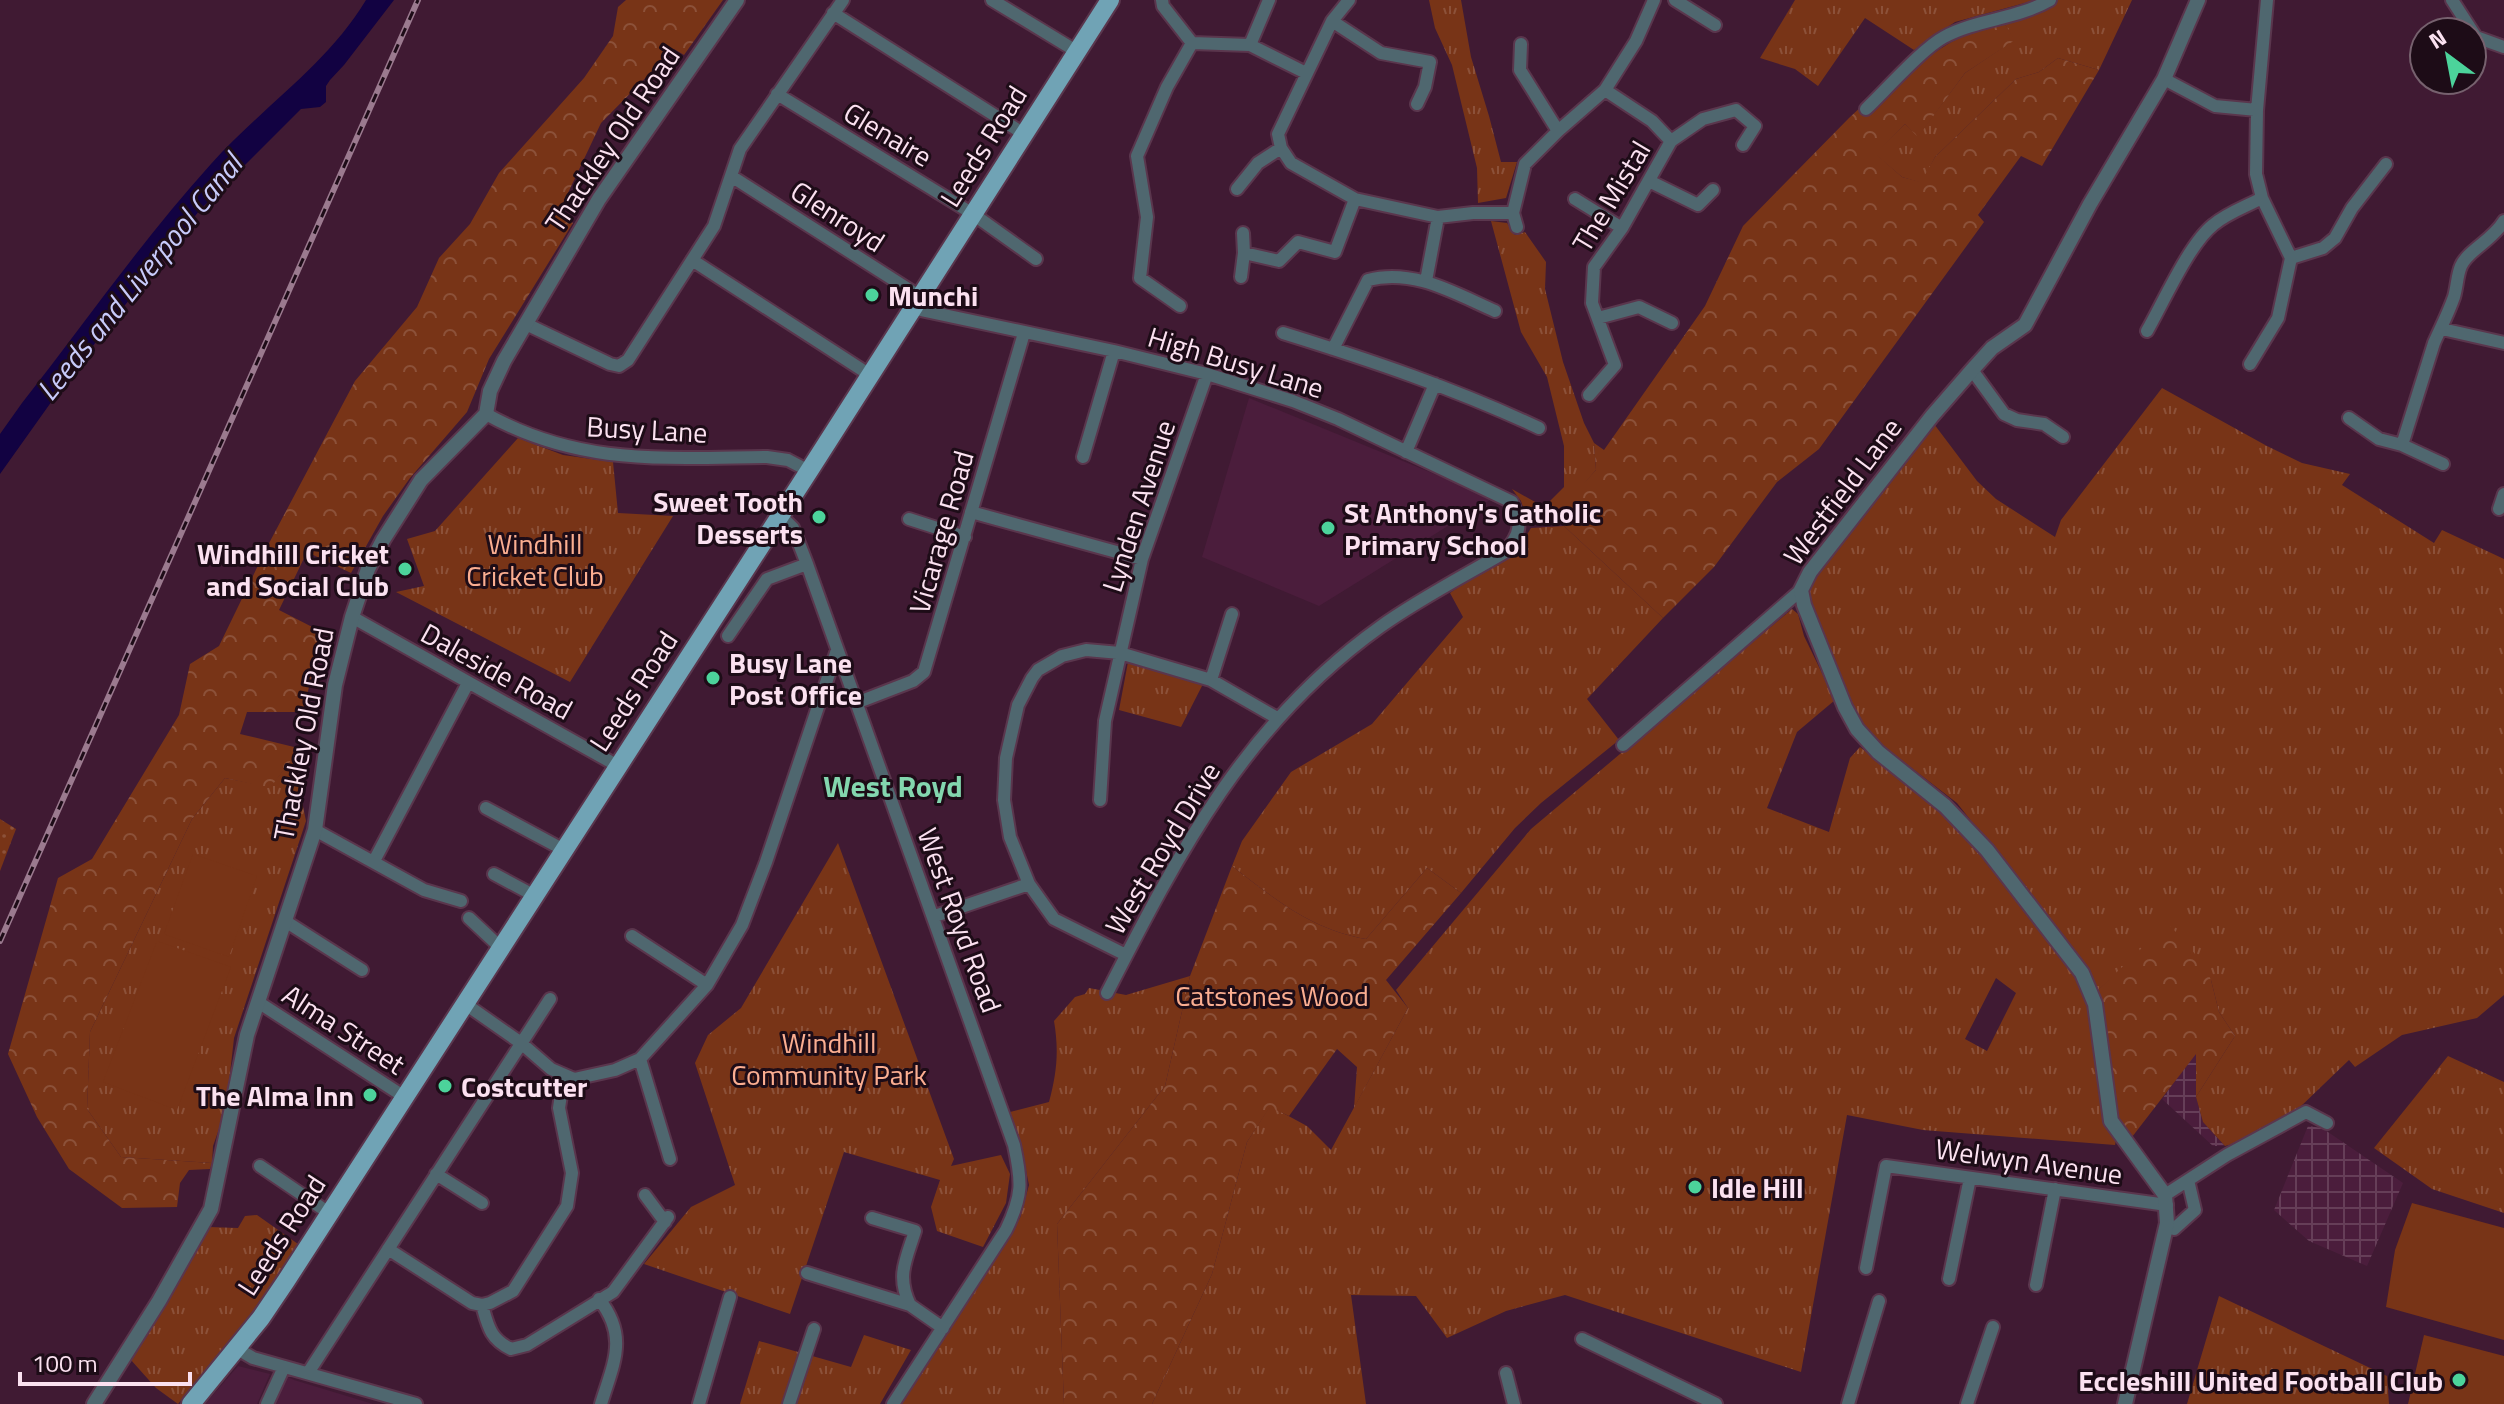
<svg xmlns="http://www.w3.org/2000/svg" width="2504" height="1404" viewBox="0 0 2504 1404" font-family="'Titillium Web',sans-serif">
<style>
.built{fill:#4b1d3c}
.industrial{fill:url(#industrial-grid)}
.grass{fill:url(#grass-tufts);fill-rule:evenodd}
.forest{fill:url(#forest-crowns)}
.garden{fill:url(#garden-dots)}
.pitch{fill:#783417}
.water{fill:#120242}
.lines{fill:none;stroke-linecap:round;stroke-linejoin:round}
.minor-casing{stroke:#5a364d;stroke-width:16}
.tertiary-casing{stroke:#5a364d;stroke-width:18}
.primary-casing{stroke:#5a364d;stroke-width:22}
.minor{stroke:#4f676f;stroke-width:12}
.tertiary{stroke:#4f676f;stroke-width:14}
.primary{stroke:#70a3b5;stroke-width:18}
.rail-casing{stroke:#9b7a8f;stroke-width:6}
.rail{stroke:#1d0c17;stroke-width:3;stroke-dasharray:9;stroke-linecap:butt}
.poi-dot{fill:#4cd39b;stroke:#1d0c17;stroke-width:3}
.labels{text-anchor:middle;dominant-baseline:central;stroke-width:6;stroke-linejoin:round;paint-order:stroke}
.street-label{font-size:28px;fill:#fbe1f0;stroke:#1d0c17}
.poi-label{font-size:28px;font-weight:bold;fill:#fbe1f0;stroke:#1d0c17;text-anchor:start}
.park-label{font-size:28px;fill:#fbae91;stroke:#1d0c17}
.water-label{font-size:30px;font-style:italic;fill:#c7cafa;stroke:#1d0c17}
.neighbourhood-label{font-size:30px;font-weight:bold;fill:#83d6ae;stroke:#1d0c17}
</style>
<defs>
<pattern id="industrial-grid" width="8" height="8" patternUnits="userSpaceOnUse" patternTransform="scale(2)"><rect width="8" height="8" fill="#4b1d3c"/><path d="M0 4h8M4 0v8" fill="none" stroke="#663e58"/></pattern>
<pattern id="grass-tufts" width="24" height="20" patternUnits="userSpaceOnUse" patternTransform="scale(2)"><rect width="24" height="20" fill="#783417"/><path d="M3 7l-1-3M5 7V3M7 7l1-3M15 17l-1-3M17 17v-4M19 17l1-3" fill="none" stroke="#8c5139"/></pattern>
<pattern id="forest-crowns" width="20" height="18" patternUnits="userSpaceOnUse" patternTransform="scale(2)"><rect width="20" height="18" fill="#783417"/><path d="M2 6a3 3 0 1 1 6 0M12 15a3 3 0 1 1 6 0" fill="none" stroke="#8c5139"/></pattern>
<pattern id="garden-dots" width="8" height="8" patternUnits="userSpaceOnUse" patternTransform="scale(2)"><rect width="8" height="8" fill="#783417"/><path d="M2 2h.1M6 6h.1" fill="none" stroke="#8c5139" stroke-width="1.8" stroke-linecap="round"/></pattern>
</defs>
<rect width="100%" height="100%" fill="#401a33"/>
<path class="built" d="M1249 398 1493 498 1319 606 1202 557Z
M238 1366 270 1374 257 1404H205Z
M286 1376 294 1380 373 1404H272Z"/>
<path class="industrial" d="M2196 1052V1097L2203 1122 2225 1146H2213L2162 1099Z
M2308 1126 2322 1128 2403 1183 2367 1266 2309 1241 2274 1210Z"/>
<path class="grass" d="M1429 0H1461L1471 57 1489 116 1501 162H1517L1506 198 1478 203 1477 168 1452 65 1435 28Z
M1795 0H2036L1955 22 1914 50 1865 18 1818 86 1795 69 1760 58Z
M2056 0H2132L2099 70 2058 58 2039 72 2016 79 1935 157 1922 183 1902 177 1875 154 1905 124 1918 136 1965 73 2014 40 2003 21 2051 4Z
M1491 221 1507 223 1515 235 1525 232 1546 262 1545 289 1563 362 1584 423 1594 443 1596 470C1575 493 1560 521 1526 516L1521 501 1512 489 1544 507 1564 487V446L1547 377 1521 332Z
M2162 388 2267 446 2302 463 2350 474 2342 485 2434 543 2442 530 2504 559V995L2477 1018 2402 1035 2355 1067 2349 1060 2298 1109 2244 1141 2225 1146 2203 1122 2196 1097 2235 1036 2219 1012 2211 980 2125 966 2096 992 2088 969 1957 803 1887 749 1867 730 1850 704 1809 601 1810 585 1934 424 1977 481 1996 499 2055 537 2061 520Z
M518 438 563 455 613 462 618 513 673 516 570 682 396 592 424 586 407 539 435 531Z
M1564 526 1663 618 1587 699 1619 740 1541 803 1515 828 1461 893 1427 868 1366 939C1311 929 1276 900 1232 866L1242 841 1291 772 1372 724 1463 617 1450 593 1523 541 1531 528Z
M1792 609 1798 614 1804 636 1835 700 1797 732 1767 808 1829 832 1850 758 1860 747 1924 797 1930 798 1975 844 2061 955 2087 994 2104 1122 2116 1140 2115 1145 1923 1130 1847 1115 1801 1372 1565 1295 1506 1311 1447 1338 1416 1296 1351 1295 1366 1404H1152L1212 1274 1247 1142 1270 1106 1307 1126 1331 1150 1408 1008 1396 990 1531 829ZM1996 978 2016 993 1987 1051 1965 1039Z
M1128 662 1203 684 1181 727 1119 710Z
M293 758 306 821 234 1038 226 1109 213 1146 212 1163 121 1157 87 1109 90 1032 192 819 225 778 270 787Z
M838 843 954 1159 951 1166 1001 1155 1010 1174 1006 1203 983 1247 937 1231 931 1207 940 1180 844 1152 790 1314 644 1264 691 1207 735 1185 695 1063 708 1035 741 1008Z
M1190 976 1165 1086 1057 1224 1064 1404H902L1020 1218 1029 1185 1019 1137 1010 1112 1049 1102C1057 1073 1059 1050 1054 1021L1075 997 1085 994 1089 988 1126 995Z
M2448 1056 2504 1082V1213L2432 1189 2374 1148Z
M257 1215 298 1244 262 1301 178 1404 156 1388 131 1360 209 1227 238 1228 245 1216Z
M2219 1296 2387 1376 2389 1404H2187Z
M864 1335 911 1350 880 1404H740L759 1341 851 1367Z"/>
<path class="forest" d="M626 0H723L684 55 674 49 601 123 559 212 573 223 489 359 467 412 410 478 383 516 351 573 307 552 279 610 322 632 303 712H247L240 734 294 747 293 758 270 788 225 778 192 819 90 1032 87 1109 121 1157 212 1163 210 1169 189 1170 180 1183 177 1207 122 1208 69 1169 37 1117 8 1054 58 878 92 859 179 715 190 664 219 646 267 547 355 381 417 307 439 258 470 224 499 173 584 78 613 36 618 7Z
M2003 21 2015 40 1965 73 1918 137 1905 124 1876 154 1902 177 1921 182 1935 157 2016 79 2039 72 2058 58 2099 70 2042 166 2021 156 1978 215 1984 222 1819 449 1777 482 1714 567 1663 618 1564 526 1555 514 1596 470 1594 443 1604 450 1705 306 1743 226 1849 118 1910 61 1919 64C1946 43 1970 30 2003 21Z
M1232 866C1276 900 1311 929 1366 939L1427 868 1461 893 1386 980 1408 1008 1354 1108 1357 1067 1337 1049 1289 1116 1270 1107 1247 1142 1212 1274 1152 1404H1064L1057 1224 1165 1086 1190 976Z
M2168 923 2202 962 2211 980 2219 1012 2235 1036 2196 1097V1054L2132 1137 2121 1128 2113 1114 2096 992Z"/>
<path class="garden" d="M0 819 16 829 0 871Z"/>
<path class="pitch" d="M193 854 257 876 229 957 164 934Z
M157 941 231 967 177 1110 103 1082Z
M2412 1203 2504 1228V1340L2386 1307 2395 1250Z
M2424 1335 2504 1356V1404H2408Z"/>
<path class="water" d="M366 0H394L344 65 330 80 326 86V102L320 107 301 109 199 211 74 370 0 474V434L22 403C85 323 143 239 211 164 261 108 327 65 366 0Z"/>
<g class="lines">
<defs>
<path id="minor" d="M992 0 1076 51
M1162 0 1163 6 1192 43 1250 45 1306 73
M1675 0 1715 25
M2267 0 2257 110 2256 174 2262 198 2291 258
M2452 0 2476 37 2504 47
M833 13 1024 134
M1332 21 1381 53 1430 62 1425 87 1417 104
M1521 44 1520 70 1558 131
M1250 45 1269 0
M2164 79 2215 106 2257 110
M1605 90 1652 121 1671 141
M777 94 973 214 1036 259
M1866 109C1885 91 1923 48 1944 37 1978 19 2017 19 2050 0
M1281 148 1291 163 1355 199 1438 217 1473 213H1513
M731 176 919 296
M1649 181 1698 205 1713 190
M1237 189 1258 163 1281 148 1278 134 1332 21 1349 0
M1575 199 1622 228
M1517 227 1513 213 1525 164 1558 131 1605 90 1636 41 1654 0
M1244 253 1279 261 1298 242 1335 252 1355 199
M692 260 870 375
M1241 277 1244 253 1243 233
M1426 281 1438 217
M1180 306 1140 278 1147 217 1137 156 1167 87 1192 43
M911 308 1114 351 1207 374 1293 401 1338 419 1512 502C1521 525 1522 532 1505 552 1464 576 1419 599 1380 627 1246 723 1180 850 1107 993
M1598 318 1639 307 1672 323
M526 324 610 364 619 366 628 360 714 226 740 149 843 0
M2442 329 2504 343
M2147 331C2163 303 2189 244 2213 225 2227 213 2245 207 2262 198
M1283 333C1370 360 1456 389 1539 428
M1333 349 1368 280C1413 268 1454 293 1495 311
M2250 364 2278 318 2291 258 2323 248 2335 238 2352 208 2386 164
M1972 370 2004 414 2017 420 2044 424 2063 437
M1589 395 1615 365 1592 303 1594 267 1622 228 1671 141 1703 119 1736 110 1755 126 1743 145
M486 414C579 466 664 458 767 457L788 460 809 471
M2349 418 2379 439 2402 445 2443 464
M2402 445 2434 343C2441 327 2448 314 2454 297 2457 287 2457 275 2461 266 2467 251 2493 240 2504 221
M1406 452 1435 384
M1083 457 1114 351
M2499 509 2504 494
M971 512 1142 559
M780 515 793 528 807 564 1014 1145C1022 1182 1023 1195 1006 1230L893 1404
M909 519 965 537
M352 617 618 766
M728 636 767 579 807 564
M1211 680 1232 614
M856 703 913 681 924 672 1024 333
M1623 745 1801 590
M1100 800 1105 721 1142 559 1207 374
M486 808 564 850
M315 830 424 890 461 901
M374 861 468 683
M494 874 535 896
M935 916 1029 884
M469 918 501 948
M285 921 362 970
M632 936 707 985
M1126 955 1054 919 1029 884 1010 837 1004 800 1006 758 1018 705 1032 678 1038 670 1062 656 1086 650 1120 653 1211 680 1277 718
M258 1002 403 1096
M464 1003 521 1043 551 1069 574 1079 615 1070 640 1059 707 985 742 925 766 862 837 650
M640 1059 670 1159
M260 1166 329 1213
M436 1174 482 1203
M645 1195 665 1222
M2165 1195 2227 1155 2306 1112 2327 1123
M872 1218 915 1231C906 1260 896 1276 910 1305
M2174 1229 2195 1210 2188 1180
M388 1249 472 1303 482 1305 490 1303 513 1291 567 1206 572 1173 559 1108 564 1075
M1866 1268 1886 1166 2167 1205
M807 1273 910 1305 943 1328
M1949 1279 1970 1178
M2036 1285 2055 1189
M599 1299C629 1337 613 1364 601 1404
M482 1305C488 1326 490 1339 511 1349L527 1345 613 1292 668 1217
M1582 1339 1716 1404
M236 1348 253 1358 416 1404
M308 1373 550 999
M1506 1373 1514 1404
M267 1404 284 1367
M699 1404 730 1297
M789 1404 814 1329
M1848 1404 1879 1301
M1967 1404 1993 1327"/>
<path id="tertiary" d="M94 1404 159 1301 211 1209 247 1035 315 830 335 685 352 617 368 569 383 540 421 480 486 414 490 391 504 361 599 199 737 0
M2125 1404 2167 1223 2165 1195 2111 1121 2095 1004 2082 973 1987 850 1945 806 1878 752 1857 729 1845 707 1804 605 1801 590 1810 572 1932 416 1972 370 1992 348 2025 325 2090 204 2164 79 2198 0"/>
<path id="primary" d="M191 1404 261 1318 286 1281 809 471 1110 0"/>
</defs>
<use href="#minor" class="minor-casing"/>
<use href="#tertiary" class="tertiary-casing"/>
<use href="#primary" class="primary-casing"/>
<use href="#minor" class="minor"/>
<use href="#tertiary" class="tertiary"/>
<use href="#primary" class="primary"/>
<defs>
<path id="rail" d="M0 941 418 0"/>
</defs>
<use href="#rail" class="rail-casing"/>
<use href="#rail" class="rail"/>
</g>
<g class="poi-dot">
<circle cx="872" cy="295" r="8"/>
<circle cx="819" cy="517" r="8"/>
<circle cx="1328" cy="528" r="8"/>
<circle cx="405" cy="569" r="8"/>
<circle cx="713" cy="678" r="8"/>
<circle cx="445" cy="1086" r="8"/>
<circle cx="370" cy="1095" r="8"/>
<circle cx="1695" cy="1187" r="8"/>
<circle cx="2459" cy="1380" r="8"/>
</g>
<g class="labels">
<g class="street-label">
<text transform="translate(888 134) rotate(31)">Glenaire</text>
<text transform="translate(612 139) rotate(-56)">Thackley Old Road</text>
<text transform="translate(983 146) rotate(-58)">Leeds Road</text>
<text transform="translate(1611 196) rotate(-59)">The Mistal</text>
<text transform="translate(838 216) rotate(33)">Glenroyd</text>
<text transform="translate(1236 362) rotate(17)">High Busy Lane</text>
<text transform="translate(647 429) rotate(3)">Busy Lane</text>
<text transform="translate(1842 491) rotate(-53)">Westfield Lane</text>
<text transform="translate(1138 506) rotate(-72)">Lynden Avenue</text>
<text transform="translate(941 532) rotate(-74)">Vicarage Road</text>
<text transform="translate(497 671) rotate(29)">Daleside Road</text>
<text transform="translate(633 691) rotate(-57)">Leeds Road</text>
<text transform="translate(303 734) rotate(-79)">Thackley Old Road</text>
<text transform="translate(1162 848) rotate(-59)">West Royd Drive</text>
<text transform="translate(960 920) rotate(70)">West Royd Road</text>
<text transform="translate(344 1029) rotate(33)">Alma Street</text>
<text transform="translate(2029 1161) rotate(8)">Welwyn Avenue</text>
<text transform="translate(281 1235) rotate(-57)">Leeds Road</text>
</g>
<g class="poi-label">
<text x="888" y="295">Munchi</text>
<text x="803" y="501" text-anchor="end">Sweet Tooth<tspan x="803" dy="32">Desserts</tspan></text>
<text x="1344" y="512">St Anthony's Catholic<tspan x="1344" dy="32">Primary School</tspan></text>
<text x="389" y="553" text-anchor="end">Windhill Cricket<tspan x="389" dy="32">and Social Club</tspan></text>
<text x="729" y="662">Busy Lane<tspan x="729" dy="32">Post Office</tspan></text>
<text x="461" y="1086">Costcutter</text>
<text x="354" y="1095" text-anchor="end">The Alma Inn</text>
<text x="1711" y="1187">Idle Hill</text>
<text x="2443" y="1380" text-anchor="end">Eccleshill United Football Club</text>
</g>
<g class="park-label">
<text x="535" y="543">Windhill<tspan x="535" dy="32">Cricket Club</tspan></text>
<text x="1272" y="995">Catstones Wood</text>
<text x="829" y="1042">Windhill<tspan x="829" dy="32">Community Park</tspan></text>
</g>
<g class="water-label">
<text transform="translate(139 277) rotate(-51)">Leeds and Liverpool Canal</text>
</g>
<g class="neighbourhood-label">
<text x="893" y="786">West Royd</text>
</g>
</g>
<g transform="translate(2448 56) rotate(328)"><circle r="38" fill="#1d0c17" stroke="#76616e" stroke-width="2"/>
<path d="M0-6L14 30L0 20L-14 30Z" fill="#4cd39b"/>
<text y="-12" font-size="22" font-weight="bold" text-anchor="middle" fill="#fbe1f0">N</text>
</g>
<path d="M20 1372v12h170v-12" fill="none" stroke="#fbe1f0" stroke-width="4"/>
<text x="32" y="1372" font-size="24" fill="#fbe1f0" stroke="#1d0c17" stroke-width="6" paint-order="stroke">100 m</text>
</svg>
